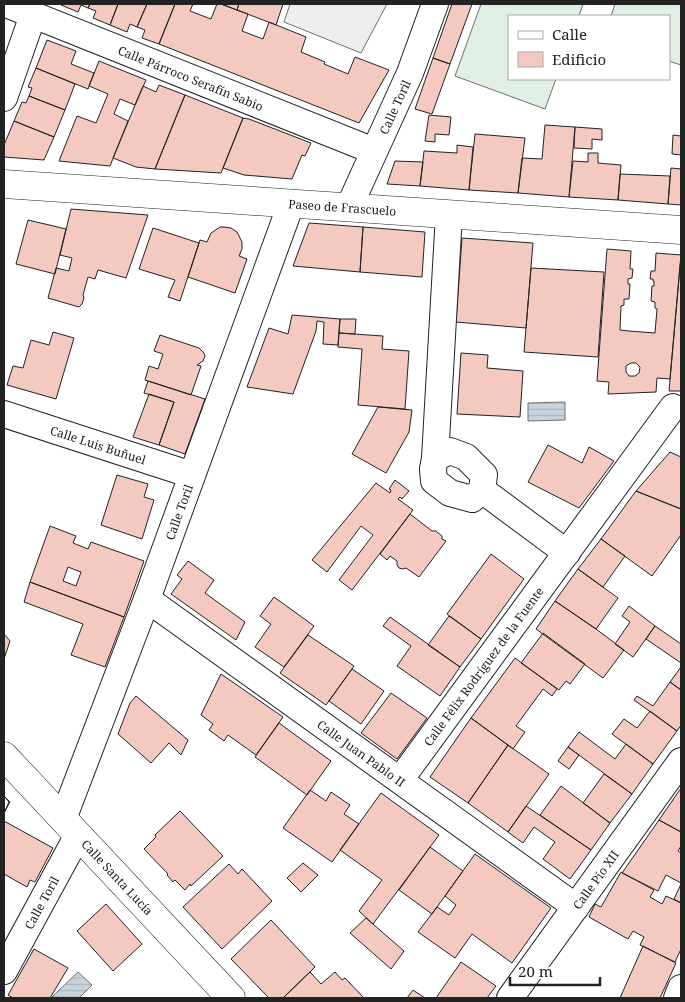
<svg xmlns="http://www.w3.org/2000/svg" width="685" height="1002" viewBox="0 0 685 1002" font-family="'Noto Serif',serif">
<style>
.pitch{fill:#e0efe3;stroke:#6f6f6f}
.parking{fill:#ededed;stroke:#6f6f6f}
.water{fill:url(#water-rules);stroke:#6f6f6f}
.building{fill:#f3c9c0;stroke:#222;fill-rule:evenodd}
.lines{fill:none;stroke-linecap:round;stroke-linejoin:round}
.minor-casing{stroke:#222;stroke-width:28}
.tertiary-casing{stroke:#222;stroke-width:29}
.minor{stroke:#fff;stroke-width:26}
.tertiary{stroke:#fff;stroke-width:28}
.labels{text-anchor:middle;dominant-baseline:central;stroke-width:4;stroke-linejoin:round;paint-order:stroke}
.street-label{font-size:12px;fill:#222;stroke:#fff}
</style>
<defs>
<pattern id="water-rules" width="6" height="5" patternUnits="userSpaceOnUse" patternTransform="scale(1.25)"><rect width="6" height="5" fill="#c7d3dd"/><path d="M0 2.5h6" fill="none" stroke="#abb5bd"/></pattern>
</defs>
<rect width="100%" height="100%" fill="#fff"/>
<path class="pitch" d="M481 4H583L579 16H509V79H556L545 109 455 76Z
M615 4H681V65L669 61V16H611Z"/>
<path class="parking" d="M290 4H387L361 53 284 22Z"/>
<path class="water" d="M565 402V420L528 421V403Z
M78 972 92 985 79 998H53L52 997Z"/>
<path class="building" d="M61 4H90L88 8 81 5 78 12 61 5Z
M90 4H118L110 25 93 18 96 11 88 8Z
M118 4H147L137 27 130 24 127 32 110 25Z
M147 4H175L159 44 142 38 145 30 137 27Z
M175 4H193L190 11 211 19 217 4H221L237 10 248 14 242 31 263 39 269 22 306 37 301 52 325 62 324 64 348 74 355 57 389 70 359 123 159 44Z
M221 4H239L237 10Z
M239 4H283L276 25 237 10Z
M452 4H472L450 64 433 58Z
M47 40 76 51 71 64 94 73 88 89 36 68Z
M433 58 450 64 432 114 415 109Z
M99 61 146 80 135 105 120 99 114 114 128 121 110 166 59 161 77 116 96 123 108 94 89 86Z
M36 68 75 84 65 110 29 96 32 88 28 87Z
M159 85 185 95 155 169 136 167 113 158 143 86 156 92Z
M185 95 243 118 221 173 155 169Z
M29 96 65 110 54 137 14 121 22 102 26 103Z
M429 115 451 117 449 135 435 134V142L425 141Z
M243 118 249 119 311 143 305 156 302 155 292 179 244 175 223 168Z
M14 121 54 137 44 160 4 157V145Z
M545 125 575 127 569 197 518 193 522 158 542 159Z
M575 127 602 129V140L592 139V149L574 148Z
M475 134 525 138 518 193 469 190Z
M673 135 681 136V155L672 154Z
M457 145 473 147 469 190 420 186 424 151 457 153Z
M588 153H598V163L621 165 618 200 569 197 573 161 588 162Z
M395 161 423 162 420 186 387 184Z
M671 168 681 169V205L668 204Z
M620 174 670 176 668 204 618 200Z
M71 209 148 215 126 278 98 270 95 279 88 277 83 295 84 298 82 304 79 307 48 298 56 268 69 271 72 258 60 255Z
M28 220 66 229 55 274 16 264Z
M309 223 363 227 360 272 293 266Z
M220 227H224L231 228 237 232 242 242V249L239 256 247 259 235 293 188 277 200 240 207 242 211 233Z
M363 227 425 232 422 277 360 272Z
M153 228 199 243 180 301 168 297 175 280 139 269Z
M462 238 533 243 526 328 456 322Z
M607 249 631 251 630 269H633L632 278 628 279V284H630L629 299H624V305L621 306 620 330 629 331 655 333 657 309 655 308V302L651 301 652 286H654V281H653V279H650L651 271H655L656 253 681 255 670 379 657 378 656 392 608 394 609 382 597 381ZM631 363H636L640 367 639 373 635 376H629L626 372V366Z
M681 255V391H669Z
M531 268 604 272 598 357 524 352Z
M292 315 340 319 338 345 323 344 324 322 317 321 316 331 293 394 247 387 269 328 288 334Z
M340 319H356L355 334 339 333Z
M53 332 74 338 56 399 7 385 13 366 23 368 31 340 49 345Z
M339 333 383 336 382 349 409 351 405 409 358 405 362 349 338 347Z
M160 335 199 348 204 353 205 356 203 361 197 365 201 366 191 395 145 380 149 366 158 369 163 354 154 351Z
M461 353 488 355 487 368 523 371 520 417 457 414Z
M148 381 205 399 185 454 159 445 174 402 144 393Z
M149 394 174 402 159 445 133 437Z
M378 407 412 410 409 432 386 473 352 454Z
M548 445 582 463 589 447 614 461 579 508 528 482Z
M670 452 681 457V509L636 491Z
M117 475 148 484 144 497 154 500 142 539 101 525Z
M395 480 409 491 402 499 400 497 398 499 413 510 352 590 339 580 373 535 361 526 327 572 312 560 376 483 390 493 391 490 389 489Z
M636 491 681 509V535L652 576 601 539Z
M410 514 432 531H436L442 536V539L446 541 419 577 406 568 402 569 399 568 397 565V561L390 556 387 560 380 554Z
M50 526 76 536 73 543 88 549 91 542 144 561 124 617 30 582ZM68 567 81 572 76 586 63 581Z
M601 539 625 556 603 587 578 569Z
M491 554 524 579 481 639 447 614Z
M188 561 214 580 205 593 245 622 236 640 171 594 182 579 177 575Z
M578 569 618 598 596 629 555 601Z
M30 582 124 617 105 667 71 655 83 624 24 602Z
M274 597 314 626 284 667 255 647 271 624 260 616Z
M555 601 596 629 624 650 603 678 536 629Z
M629 606 655 626 633 657 615 644 630 622 622 616Z
M449 616 481 639 460 667 428 645Z
M390 617 460 667 440 696 397 666 411 646 383 626Z
M655 626 681 644V663L646 639Z
M543 633 585 664 570 684 566 681 559 690 521 663Z
M4 634 10 641 4 659Z
M308 635 354 666 326 705 280 673Z
M515 658 557 689 552 696 543 689 516 726 525 732 513 749 471 718Z
M681 667V690L670 682Z
M352 669 384 691 361 724 329 701Z
M221 674 283 717 256 755 228 735 224 741 209 730 213 724 201 715Z
M670 682 681 690V725L677 731 634 700 637 696 653 706Z
M391 693 427 718 397 759 361 733Z
M136 696 188 740 181 755 169 743 151 763 118 734 130 703Z
M650 711 677 731 653 764 612 734 624 719 637 728Z
M471 718 508 745 468 803 430 777Z
M279 723 331 761 307 795 255 757Z
M579 732 615 759 626 744 653 764 632 794 568 747Z
M508 745 549 774 508 832 468 803Z
M568 747 579 755 569 769 558 761Z
M604 774 632 794 610 823 583 803Z
M561 786 610 823 591 850 540 815Z
M681 788V832L659 820Z
M310 790 326 801 331 792 350 805 344 814 359 824 332 862 283 828Z
M381 793 439 835 373 924 359 911 382 880 340 850Z
M4 796 10 802 4 813Z
M4 796 9 802 4 813Z
M526 806 591 850 570 879 543 859 555 842 534 827 523 843 508 832Z
M180 811 223 856 191 886 190 884 185 890 175 880 173 882 167 875 168 874 144 849 156 837 155 835Z
M659 820 681 832V846L678 851 681 853V883L666 875 658 891 622 873Z
M4 821 53 848 35 882 30 880 27 887 4 874Z
M430 847 463 871 432 914 399 890Z
M475 854 551 908 512 963 472 934 455 958 418 932 437 907 449 915 456 905 445 896Z
M303 863 318 875 301 892 287 878Z
M229 864 238 874 242 869 272 901 222 949 183 907Z
M621 872 654 890 650 897 662 904 666 896 681 903V949L675 962 640 945 644 937 633 931 628 939 589 917 595 904 601 907Z
M681 884V903L674 899Z
M106 904 142 944 113 971 77 931Z
M366 918 404 951 391 969 350 933Z
M271 920 315 967 283 998H269L231 959Z
M643 946 676 963 660 998H620Z
M34 949 68 968 50 998H13L8 995Z
M461 962 496 986 487 998H436Z
M310 972 321 984 335 972 342 980 345 978 364 998H283Z
M413 990 425 998H407Z"/>
<g class="lines">
<defs>
<g id="minor">
<path id="s1" d="M6 4 374 151"/>
<path d="M4 98 33 15"/>
<path id="s2" d="M349 207 410 73 435 4"/>
<path id="s3" d="M4 414 192 475"/>
<path d="M435 458 450 451 466 457 484 475 482 490 472 499 450 493 434 481 433 469 435 458 449 214"/>
<path d="M482 490 567 553"/>
<path id="s4" d="M147 599 576 907"/>
<path id="s5" d="M400 780 673 407"/>
<path id="s6" d="M63 819 147 599 291 204"/>
<path id="s7" d="M4 971 78 835"/>
<path id="s8" d="M510 998 681 761"/>
<path d="M677 998 681 988"/>
</g>
<g id="tertiary">
<path id="s9" d="M4 184 681 230"/>
<path id="s10" d="M4 756 231 998"/>
</g>
</defs>
<use href="#minor" class="minor-casing"/>
<use href="#tertiary" class="tertiary-casing"/>
<use href="#minor" class="minor"/>
<use href="#tertiary" class="tertiary"/>
</g>
<g class="labels">
<g class="street-label">
<text stroke="none"><textPath href="#s1" startOffset="199">Calle Párroco Serafín Sabio</textPath></text>
<text stroke="none"><textPath href="#s2" startOffset="110">Calle Toril</textPath></text>
<text stroke="none"><textPath href="#s9" startOffset="339">Paseo de Frascuelo</textPath></text>
<text stroke="none"><textPath href="#s3" startOffset="99">Calle Luis Buñuel</textPath></text>
<text stroke="none"><textPath href="#s6" startOffset="328">Calle Toril</textPath></text>
<text stroke="none"><textPath href="#s5" startOffset="141">Calle Félix Rodríguez de la Fuente</textPath></text>
<text stroke="none"><textPath href="#s4" startOffset="264">Calle Juan Pablo II</textPath></text>
<text stroke="none"><textPath href="#s10" startOffset="166">Calle Santa Lucía</textPath></text>
<text stroke="none"><textPath href="#s8" startOffset="146">Calle Pío XII</textPath></text>
<text stroke="none"><textPath href="#s7" startOffset="78">Calle Toril</textPath></text>
</g>
</g>
<rect width="685" height="1002" fill="none" stroke="#222222" stroke-width="10"/>
<rect x="508" y="15" width="162" height="65" fill="#ffffff" stroke="#a7a7a7"/>
<rect x="518" y="31" width="25" height="8" fill="#ffffff" stroke="#a7a7a7"/>
<text x="552" y="40" font-size="15" fill="#222222">Calle</text>
<rect x="518" y="52" width="25" height="15" fill="#f3c9c0" stroke="#a7a7a7"/>
<text x="552" y="65" font-size="15" fill="#222222">Edificio</text>
<path d="M510 977v8h90v-8" fill="none" stroke="#222222" stroke-width="2.5"/>
<text x="518" y="977" font-size="15" fill="#222222" stroke="#ffffff" stroke-width="4" paint-order="stroke">20 m</text>
</svg>
